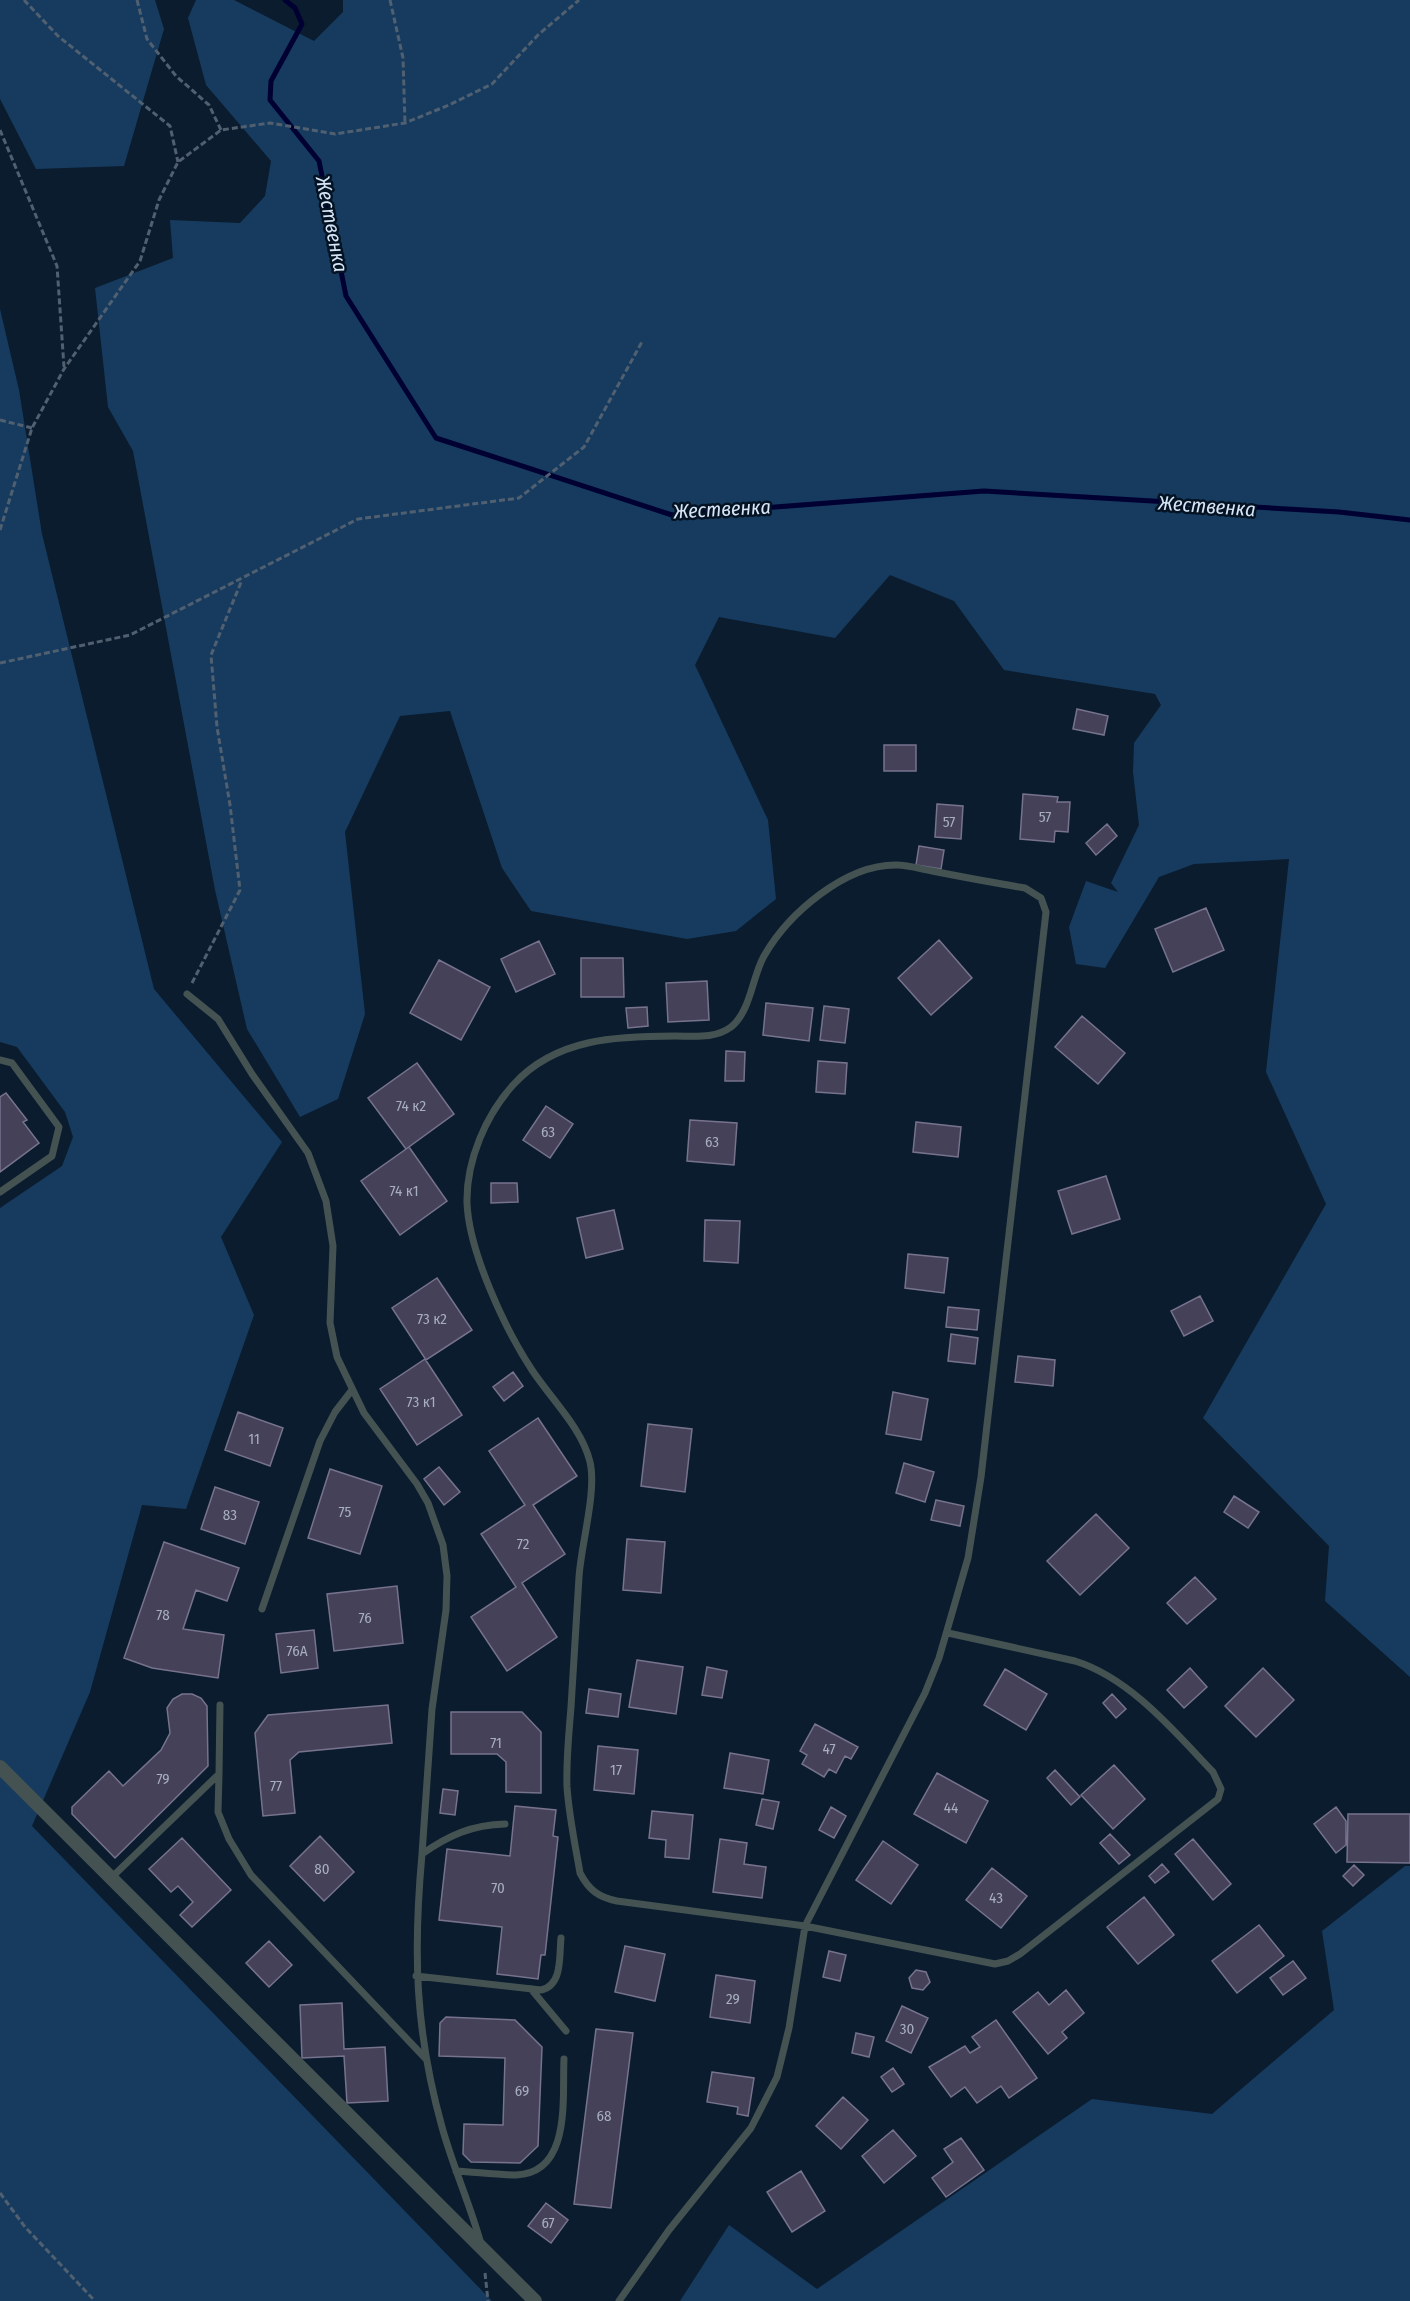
<svg xmlns="http://www.w3.org/2000/svg" width="1410" height="2301" viewBox="0 0 1410 2301" font-family="'Fira Sans Condensed',sans-serif">
<style>
.green{fill:#163b5f}
.lines{fill:none;stroke-linecap:round;stroke-linejoin:round}
.stream{stroke:#000032;stroke-width:5}
.building{fill:#444159;stroke:#77738e;stroke-width:1.5}
.path{stroke:#516070;stroke-width:3;stroke-dasharray:6 3;stroke-linecap:butt}
.service{stroke:#445352;stroke-width:7}
.minor{stroke:#445352;stroke-width:14}
.labels{text-anchor:middle;dominant-baseline:central;stroke-width:5;stroke-linejoin:round;paint-order:stroke}
.number-label{font-size:15px;fill:#a7aebe}
.water-label{font-size:20px;font-style:italic;fill:#d8e5f7;stroke:#031323}
</style>
<rect width="100%" height="100%" fill="#0b1c2e"/>
<path class="green" d="M0 0H155L164 29 124 166 36 169 0 99Z
M196 0H234L314 41 343 12V0H1410V1677L1325 1601 1329 1546 1203 1418 1326 1204 1266 1072 1289 859 1194 864 1159 877 1105 968 1076 964 1069 927 1086 881 1118 892 1111 883 1139 825 1133 772 1134 743 1161 705 1155 694 1004 670 954 601 890 575 835 638 719 617 695 665 768 820 776 899 736 931 687 939 531 911 502 868 450 711 400 716 345 832 365 1014 338 1099 300 1117 247 1029 215 890 133 451 108 407 95 288 173 258 170 220 240 223 265 196 271 161 206 85 188 18Z
M0 309 19 390 42 534 154 989 282 1142 221 1237 254 1315 186 1509 142 1505 90 1692 32 1826 492 2301H0V1208L62 1166 73 1137 65 1112 17 1047 0 1042Z
M1405 1866H1410V2301H680L729 2225 817 2289 1092 2099 1212 2114 1334 2010 1322 1931Z"/>
<g class="lines">
<path class="stream" d="M285 0 295 8 302 24 271 81 270 100 319 161 346 296 436 438 672 515 984 491 1339 512 1410 520"/>
</g>
<path class="building" d="M1077 709 1108 716 1104 735 1073 729Z
M884 745H916V771H884Z
M1023 794 1058 797 1057 802H1070L1068 832 1055 831 1054 842 1020 839Z
M937 804 963 806 961 839 935 837Z
M1107 824 1117 836 1096 855 1086 843Z
M919 846 944 850 941 869 916 865Z
M1206 908 1224 950 1173 972 1155 929Z
M939 940 972 978 931 1015 898 978Z
M539 941 555 974 516 992 501 959Z
M581 958H623L624 997H581Z
M439 960 490 987 461 1040 410 1013Z
M707 981 709 1020 668 1022 666 983Z
M766 1003 813 1008 809 1041 763 1035Z
M824 1006 849 1009 845 1043 820 1040Z
M647 1007 648 1026 628 1028 626 1008Z
M1082 1016 1125 1053 1098 1084 1055 1047Z
M726 1051 745 1052 744 1081H725Z
M818 1061 847 1063 845 1094 816 1092Z
M417 1063 454 1114 406 1149 368 1098Z
M6 1093 27 1120 23 1122 39 1143 0 1172V1097Z
M546 1106 573 1124 550 1158 523 1140Z
M690 1120 737 1123 734 1165 687 1161Z
M916 1122 961 1127 958 1157 913 1152Z
M409 1147 447 1201 400 1235 361 1181Z
M1106 1176 1120 1219 1072 1234 1058 1191Z
M491 1183H517L518 1202 491 1203Z
M614 1210 623 1249 586 1258 577 1218Z
M705 1220 740 1221 738 1263 704 1261Z
M908 1254 948 1258 944 1293 905 1288Z
M437 1278 472 1330 426 1360 392 1308Z
M1200 1296 1213 1321 1184 1336 1171 1311Z
M948 1307 979 1310 977 1330 946 1327Z
M951 1334 978 1338 975 1364 948 1361Z
M1018 1356 1055 1360 1053 1386 1015 1382Z
M425 1359 462 1415 417 1445 380 1389Z
M513 1372 523 1386 504 1401 493 1387Z
M893 1392 928 1399 921 1440 886 1434Z
M238 1412 283 1428 270 1466 225 1450Z
M538 1418 577 1476 533 1505 565 1554 522 1583 557 1637 507 1671 471 1617 516 1587 481 1534 525 1505 489 1451Z
M648 1424 692 1429 685 1492 641 1486Z
M904 1463 934 1472 925 1502 896 1493Z
M439 1467 460 1492 444 1505 424 1479Z
M330 1469 382 1486 360 1554 308 1538Z
M215 1487 259 1502 245 1544 201 1529Z
M1234 1496 1259 1512 1248 1528 1224 1512Z
M936 1500 964 1506 960 1526 931 1520Z
M1096 1514 1129 1548 1080 1595 1047 1561Z
M627 1539 665 1542 661 1593 623 1590Z
M164 1542 239 1568 227 1601 196 1590 183 1629 224 1635 218 1678 152 1668 124 1658Z
M1195 1577 1216 1599 1187 1624 1167 1603Z
M397 1586 403 1643 334 1651 327 1594Z
M314 1630 318 1668 281 1673 276 1634Z
M637 1660 683 1667 676 1714 629 1707Z
M707 1667 727 1671 722 1698 702 1695Z
M1190 1668 1207 1687 1184 1708 1167 1690Z
M1263 1668 1294 1700 1256 1737 1225 1706Z
M1005 1669 1047 1694 1026 1730 984 1705Z
M589 1689 621 1694 618 1717 586 1713Z
M182 1694H192L201 1698 207 1706 208 1766 115 1858 72 1814V1807L109 1771 123 1786 161 1750 170 1733 167 1708 173 1699Z
M1112 1694 1126 1709 1116 1718 1103 1703Z
M388 1705 392 1743 299 1752 290 1760 295 1813 263 1816 255 1733 268 1715Z
M451 1712H522L541 1732V1793L506 1792V1762L497 1754H451Z
M815 1724 858 1747 851 1759 845 1756 836 1773 829 1769 824 1777 802 1764 807 1755 800 1751Z
M598 1746 638 1750 634 1794 594 1790Z
M730 1753 769 1760 763 1794 724 1788Z
M1114 1765 1145 1799 1113 1829 1081 1795Z
M1055 1770 1080 1797 1071 1805 1047 1778Z
M937 1773 988 1801 966 1843 914 1814Z
M443 1789 458 1791 455 1815 440 1813Z
M762 1799 779 1802 773 1829 756 1825Z
M515 1806 556 1810 553 1836 558 1837 545 1955H541L538 1979 497 1974 502 1927 439 1920 447 1849 510 1856Z
M831 1807 846 1816 834 1838 819 1830Z
M1336 1807 1346 1821V1845L1336 1853 1314 1824Z
M652 1811 693 1815 689 1859 665 1857 666 1840 649 1838Z
M1348 1814H1410V1863L1347 1862Z
M1110 1834 1130 1855 1119 1864 1100 1843Z
M320 1836 354 1872 324 1901 290 1866Z
M182 1838 231 1890 192 1927 180 1915 193 1902 178 1886 171 1892 149 1869Z
M720 1839 747 1843 744 1864 766 1867 762 1898 713 1892Z
M1193 1839 1231 1884 1213 1900 1175 1854Z
M883 1841 918 1865 891 1904 856 1880Z
M1162 1864 1169 1872 1155 1883 1149 1876Z
M1354 1865 1364 1875 1353 1886 1343 1876Z
M992 1868 1027 1896 1001 1928 966 1900Z
M1144 1897 1174 1935 1138 1964 1107 1927Z
M1259 1925 1284 1956 1237 1993 1212 1961Z
M269 1941 292 1965 269 1987 246 1963Z
M625 1946 665 1954 655 2001 615 1992Z
M829 1951 846 1955 840 1981 823 1977Z
M1293 1961 1306 1978 1283 1995 1270 1978Z
M916 1970 926 1972 930 1982 923 1990 912 1988 909 1978Z
M716 1975 755 1981 750 2023 710 2017Z
M1066 1990 1084 2013 1062 2032 1067 2038 1048 2054 1013 2012 1038 1992 1049 2005Z
M342 2003 344 2049 385 2047 388 2101 347 2103 344 2056 302 2058 300 2005Z
M902 2006 928 2018 911 2053 886 2041Z
M446 2017 515 2020 542 2047 538 2146 520 2163 471 2162 463 2154 464 2124 503 2125 505 2058 439 2056 440 2023Z
M996 2020 1037 2078 1009 2098 1001 2086 977 2103 965 2087 951 2097 929 2067 965 2046 970 2053 980 2047 972 2037Z
M596 2029 633 2033 611 2208 574 2204Z
M856 2033 874 2037 869 2057 852 2053Z
M893 2068 904 2084 892 2092 881 2077Z
M712 2072 754 2078 748 2116 737 2114 738 2107 707 2102Z
M843 2097 868 2120 841 2149 816 2126Z
M893 2130 916 2156 884 2183 862 2156Z
M961 2138 984 2170 946 2197 932 2178 953 2162 944 2149Z
M801 2171 825 2211 792 2232 767 2192Z
M546 2203 568 2220 551 2243 528 2226Z"/>
<g class="lines">
<path class="path" d="M24 0 58 36 170 126 178 162
M137 0 147 39 176 76 209 105 221 130
M390 0 403 58 405 123
M0 130 57 266 64 367
M0 420 32 428
M0 530 32 428 64 369 140 261 159 200 178 162 221 130 270 123 335 134 405 123 449 105 492 84 538 35 579 0
M0 663 130 635 358 519 519 498 584 447 643 340
M192 983 240 890 230 805 217 727 211 655 242 580
M0 2193 25 2227 95 2301
M485 2273 488 2301"/>
<path class="service" d="M187 994 218 1019 252 1074 308 1153 326 1201 333 1246 330 1323 337 1357 364 1413 417 1484 428 1503 443 1545 447 1576 446 1610 432 1709 422 1854
M0 1060 12 1063 59 1127 52 1156 0 1192
M262 1609 320 1441 335 1412 352 1390
M219 1774 220 1705
M111 1878 219 1774 218 1812 229 1839 251 1875 426 2059
M416 1976 541 1990C563 1985 559 1956 561 1938
M531 1989 566 2031
M456 2171C476 2172 496 2175 516 2175 572 2173 562 2097 564 2059
M481 2244C470 2204 453 2167 442 2127 415 2030 413 1953 422 1854 449 1835 472 1825 505 1824
M619 2301 669 2230 751 2128 777 2077 789 2028 805 1926 925 1693 939 1658 968 1558 981 1477 1046 912 1041 898 1025 888C994 883 963 877 932 871 921 869 908 865 897 865 845 864 788 914 764 956 752 977 751 1011 731 1027 715 1039 694 1036 675 1036 618 1036 556 1038 514 1084 486 1114 466 1161 467 1203 469 1252 505 1329 532 1370 551 1399 582 1428 590 1462 597 1491 581 1545 579 1577 576 1620 574 1664 571 1707 569 1733 566 1760 567 1787 569 1816 575 1844 580 1873 589 1890 598 1897 617 1901L805 1926 995 1964 1008 1961 1020 1954 1218 1799 1221 1789 1213 1772C1174 1731 1130 1678 1075 1661L948 1633"/>
<path class="minor" d="M0 1767 535 2301"/>
</g>
<g class="labels">
<g class="number-label">
<text x="1045" y="817">57</text>
<text x="949" y="822">57</text>
<text x="411" y="1106">74 к2</text>
<text x="548" y="1132">63</text>
<text x="712" y="1142">63</text>
<text x="404" y="1191">74 к1</text>
<text x="432" y="1319">73 к2</text>
<text x="421" y="1402">73 к1</text>
<text x="254" y="1439">11</text>
<text x="345" y="1512">75</text>
<text x="230" y="1515">83</text>
<text x="523" y="1544">72</text>
<text x="163" y="1615">78</text>
<text x="365" y="1618">76</text>
<text x="297" y="1651">76А</text>
<text x="496" y="1743">71</text>
<text x="829" y="1749">47</text>
<text x="616" y="1770">17</text>
<text x="163" y="1779">79</text>
<text x="276" y="1786">77</text>
<text x="951" y="1808">44</text>
<text x="322" y="1869">80</text>
<text x="498" y="1888">70</text>
<text x="996" y="1898">43</text>
<text x="733" y="1999">29</text>
<text x="907" y="2029">30</text>
<text x="522" y="2091">69</text>
<text x="604" y="2116">68</text>
<text x="548" y="2223">67</text>
</g>
<g class="water-label">
<text transform="translate(332 224) rotate(79)">Жественка</text>
<text transform="translate(1207 506) rotate(4)">Жественка</text>
<text transform="translate(722 509) rotate(-3)">Жественка</text>
</g>
</g>
</svg>
